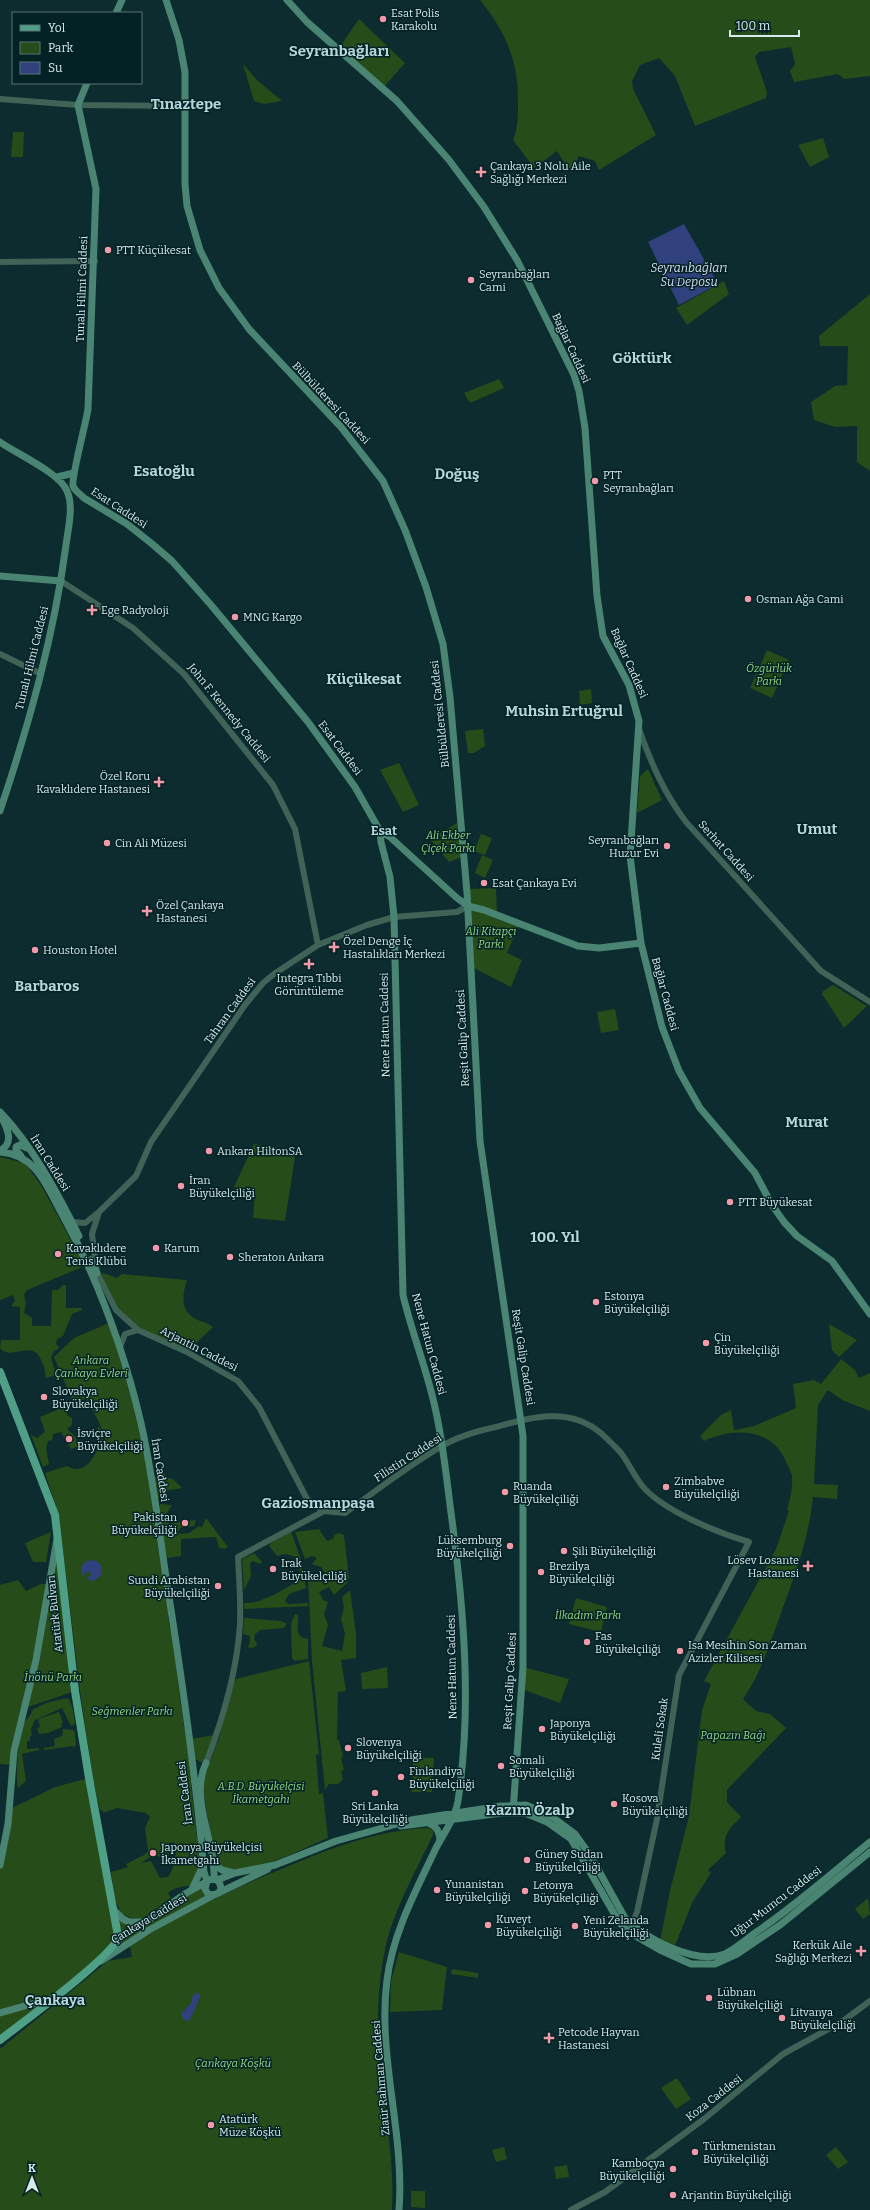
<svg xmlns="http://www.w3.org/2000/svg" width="870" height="2210" viewBox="0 0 870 2210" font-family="Bitter,serif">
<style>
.green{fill:#254c19;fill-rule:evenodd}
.water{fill:#31417d}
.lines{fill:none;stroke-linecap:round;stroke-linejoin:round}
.tertiary{stroke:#3f6357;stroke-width:6}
.secondary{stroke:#498572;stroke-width:7}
.primary{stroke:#4f9f87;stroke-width:8}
.poi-dot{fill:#f39aaa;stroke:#032225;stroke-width:1.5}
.labels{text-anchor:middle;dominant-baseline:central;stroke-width:3;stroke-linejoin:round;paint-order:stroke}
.poi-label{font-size:11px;fill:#d8e9eb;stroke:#032225;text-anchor:start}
.street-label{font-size:11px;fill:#d8e9eb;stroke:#032225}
.park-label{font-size:11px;font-style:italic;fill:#96d883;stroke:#032225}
.water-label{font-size:12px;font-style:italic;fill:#d7def1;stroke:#032225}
.quarter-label{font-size:13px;font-weight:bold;fill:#b5d6da;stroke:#032225}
.district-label{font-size:15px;font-weight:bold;fill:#b5d6da;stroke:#032225}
</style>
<rect width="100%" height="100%" fill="#0d2c2f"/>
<path class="green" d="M480 0H870V76L844 79 838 74 794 82 790 71 795 64 791 47 759 52 755 57 767 92 766 98 695 126 675 76 659 58 640 65 632 81 633 89 656 135 599 170 595 161 579 156 571 173 557 151 534 168 513 140C518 128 518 117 518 104 519 62 506 32 480 0Z
M359 19 405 63 383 88 339 48Z
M243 64 257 80 282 101 264 104 254 101Z
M13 132H24L23 157H11Z
M823 138 829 157 810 167 798 145Z
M724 281 729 294 687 325 676 308Z
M870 294V471L857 462V426L835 427 814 420 811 402 835 386 847 385 848 346H820L819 336Z
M499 379 504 388 470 403 464 393Z
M767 650 789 660 772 698 750 688Z
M591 689 592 703 580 705 579 691Z
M483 729 485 746 474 753H468L465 731Z
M399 763 419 805 403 812 380 770Z
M648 769 662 800 637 813 640 776Z
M457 823 462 857 449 862 430 839Z
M481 834 492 838 485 855 474 851Z
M482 855 493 860 485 878 475 873Z
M496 888 497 916 519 925 507 953 522 960 511 987 470 966 467 889Z
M833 985 867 1006 844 1028 822 994 823 991Z
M615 1009 619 1030 601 1033 597 1012Z
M254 1144 296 1151 285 1221 253 1218 255 1192 234 1187Z
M0 1157 25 1163 42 1187 85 1266 27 1290 24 1295 26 1303 24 1313 32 1318V1326H51L52 1290H58L63 1285H66V1308H82V1310L72 1314 63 1336 57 1339 56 1344 59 1347 58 1349 54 1351 51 1357 56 1375 45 1378C46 1371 44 1366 41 1360 32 1338 11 1362 0 1348L1 1340H20V1307L11 1306 15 1301 13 1295 0 1300Z
M103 1273 117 1278 122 1274 187 1280C182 1295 180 1311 196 1319 203 1323 207 1322 213 1327L187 1352 138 1330 123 1317 98 1276Z
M109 1323 141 1431 166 1600 170 1615 168 1616 170 1630 172 1631 181 1707 184 1713H182L193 1784 191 1785 200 1866 190 1886C181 1886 175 1888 168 1893L171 1898 142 1919C112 1920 115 1894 111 1872L128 1867 126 1864 144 1855 148 1851 145 1828 150 1817 146 1813 117 1808 103 1813V1810L100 1811 93 1779 80 1691 59 1516 45 1473 67 1466C82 1475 93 1462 98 1447 100 1440 95 1433 99 1426L103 1435 104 1454C109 1433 95 1416 86 1399L73 1402 54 1357 74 1338ZM173 1842 176 1845C176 1855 174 1869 168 1877L160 1878 151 1861 141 1863C157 1853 148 1856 167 1857L169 1855V1843Z
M829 1324 857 1340 839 1357 832 1350Z
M841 1359 855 1370 859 1378 870 1373V1411L842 1400 828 1390 818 1405 814 1484 838 1485 837 1499 813 1497C809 1539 794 1577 780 1616 769 1645 761 1674 743 1699L756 1711 770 1714 786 1728 727 1790V1802L741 1817C729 1829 722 1835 726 1853L708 1870 711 1873 693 1901 674 1948 660 1941 670 1891 689 1816 702 1710 711 1684 704 1681 776 1549 789 1511 787 1510C790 1500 793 1487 792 1476 791 1472 788 1466 786 1462 773 1428 733 1427 704 1441L700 1436 721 1415 731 1410 734 1430 754 1426 796 1408 793 1384 814 1380 821 1384Z
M67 1408V1415L72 1418V1425L67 1429 75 1436 79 1446 71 1449 61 1432 53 1434 52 1440 48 1441 46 1449 49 1464 43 1467 31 1435 37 1438 45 1432 40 1417 59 1409Z
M160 1472H163L168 1478 173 1479 182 1488C171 1490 163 1489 158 1500L153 1477H158Z
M160 1504 172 1505 167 1513 169 1523 196 1520 194 1526 180 1528 178 1532 180 1534 189 1533 199 1526 202 1527 206 1518 228 1547 225 1549 219 1548 216 1537 181 1539V1556L167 1558 159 1509Z
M319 1529 327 1541 334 1538V1535L339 1533 344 1535 349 1578 347 1583 334 1595 329 1587 319 1592 323 1600 328 1602 324 1614 328 1625 322 1646 342 1651 345 1634 341 1619 344 1608 342 1597 350 1590 356 1634V1658L341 1660 346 1691 338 1692 337 1740H339L343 1757 341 1758 344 1770 341 1771 343 1780 338 1784H329L325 1790 312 1661 308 1578 321 1580 327 1577 321 1567 312 1564 317 1558 312 1556 305 1559 295 1532Z
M291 1531 301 1560 306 1588 289 1594 285 1601 288 1604 307 1603 309 1606 244 1609V1603C263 1604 285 1588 302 1579L296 1557 285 1554 277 1556 269 1546 271 1543Z
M51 1532 46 1562H33L25 1543Z
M58 1535 75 1691 25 1708 12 1765 0 1764V1585L18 1580 26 1591 41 1584H48Z
M254 1553 262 1562 260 1564 253 1561 250 1563 251 1576 244 1590 242 1559Z
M576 1598 607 1607 601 1632 569 1624Z
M295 1614 298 1615C299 1625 293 1637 308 1639V1659L295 1661 292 1658 291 1624Z
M244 1618 280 1621 286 1623V1625L284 1628 261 1630 255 1634 254 1639 257 1643 255 1647 251 1648 248 1647 250 1642V1636L243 1634Z
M309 1661 319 1754 316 1755 319 1794 323 1793 328 1838C304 1848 260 1871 235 1870 227 1870 221 1866 215 1862L202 1783 219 1738 234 1682 236 1679Z
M387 1667 388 1688 362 1689 361 1673Z
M523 1667 569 1679 560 1703 522 1689Z
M68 1698C73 1705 74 1715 75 1724L71 1726 62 1708 35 1720 31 1729 32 1735 30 1736V1741H27V1749L39 1748V1750L22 1754 26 1781 18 1788C15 1780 19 1735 22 1727 25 1719 31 1717 33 1709L49 1702Z
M59 1712 63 1723 61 1724 62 1727 48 1733 39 1734 37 1728 40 1727 38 1719Z
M63 1729 73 1730 75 1732 76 1745 73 1748V1746L44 1750V1748L55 1746 54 1739 62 1736Z
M215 1735 205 1761 201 1762 193 1758 191 1739Z
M413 1757 434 1758 432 1792H412Z
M89 1778 107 1874 119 1916 142 1923 207 1881 209 1894 96 1965 0 2040V1865L10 1809 55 1787Z
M429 1828 433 1831V1835C417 1869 392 1913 385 1950 378 1983 377 2018 379 2053 383 2105 395 2157 392 2210H0V2049L108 1961 132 1957 130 1946C177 1916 226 1892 277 1871 326 1850 375 1830 429 1828Z
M868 1898 870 1914 863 1919 855 1909Z
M399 1952 447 1967 442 2010 390 2012 391 1981Z
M452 1969 478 1973V1978L451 1974Z
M677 2078 691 2099 676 2109 661 2088Z
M504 2147 507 2159 496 2162 492 2150Z
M836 2147 848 2162 838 2169 826 2155Z
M567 2165 569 2177 556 2179 554 2167Z
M411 2191H425V2208L411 2207Z"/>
<path class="water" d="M684 224 718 284 679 305 648 242Z
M89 1560 97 1561 102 1567 101 1575 94 1581 86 1579 91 1575 90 1572H86L83 1577 81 1568 83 1564Z
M198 1993 200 1994C201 1997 191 2019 189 2021L184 2020 181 2014 191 2003 193 1995Z"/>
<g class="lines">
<path class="tertiary" d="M0 99 78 105 186 106
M0 262 95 261
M61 581 133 628 184 674 273 785 295 829 318 945
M0 654 41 674
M639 729C651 763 664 793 686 822L821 971 870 1002
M99 1212 92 1234 97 1273 116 1310 138 1330 187 1352 238 1381 259 1407 307 1499 324 1511 345 1513C377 1490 408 1466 442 1446 459 1436 477 1431 496 1427 532 1417 570 1406 602 1434 608 1440 616 1447 621 1453 630 1465 635 1478 645 1489 667 1512 718 1533 749 1542L679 1675 657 1819 637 1912 632 1925 627 1931
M72 1222 85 1223 99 1212 136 1176 151 1142 245 1005 263 983 274 974 318 945 367 925 394 917 457 912 468 906
M120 1347 125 1334 138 1330
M206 1763C223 1719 237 1672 240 1624 241 1602 239 1579 238 1557L324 1511
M571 2210 605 2192 704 2119 783 2054 843 2021 870 2001"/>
<path class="secondary" d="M166 0 179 40 185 72V184L187 206 200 250 219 288 249 329 341 427 383 481 405 530 426 587 443 644 450 697 467 893 480 1141 523 1436V1667L513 1813
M287 0 307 22 397 101 449 160 484 207 517 260 574 375 579 391 585 428 597 596 603 636 629 685 639 721 630 856 641 943 662 1027 679 1071 700 1108 755 1173 772 1205 784 1222 797 1236 832 1261 870 1314
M116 13 122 0
M87 83 78 105 96 189 88 409C86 423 71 478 73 486 75 491 80 494 84 498L127 524 151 543 172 561 211 605 308 722 355 787 380 831 390 837 457 898 468 906 484 910 578 946 599 948 641 943
M0 442C17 454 60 473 67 491 74 506 68 529 66 545 54 636 29 724 0 811
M57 477 74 473
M0 576 61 581
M380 831 381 842 390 877 394 917 403 1295C412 1334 428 1372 436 1412 444 1448 447 1484 452 1520 464 1612 472 1708 458 1801 455 1818 444 1833 436 1848 416 1891 393 1932 387 1980 377 2056 405 2133 399 2210
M0 1112C32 1145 58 1194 79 1236
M0 1151C14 1143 8 1130 2 1118
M0 1152C37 1155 46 1185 62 1214 98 1279 124 1351 141 1423 153 1476 159 1531 167 1584 182 1679 196 1776 204 1872L207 1881
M21 1156 16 1150V1147L20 1145 27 1148
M90 1260 97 1273
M206 1763C189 1798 216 1843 214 1879
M429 1823C437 1827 439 1831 440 1840
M401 1826 502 1813H525L547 1822 571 1839 619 1922 627 1931 660 1950 691 1964H715L737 1954 780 1925 870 1852
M213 1863 222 1870 234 1873
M0 1865 8 1824 14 1751 36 1660 57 1539
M217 1880 235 1873 275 1865 336 1841 411 1820 501 1806 526 1805 551 1816 575 1834 590 1855 625 1918C646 1939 695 1965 725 1954 735 1949 746 1940 755 1933 795 1906 832 1873 870 1842
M192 1889 202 1868
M219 1893 221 1888 219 1881 212 1879 207 1881 205 1889 208 1894 214 1895 268 1869
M114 1910 123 1919 129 1922H146L183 1895 206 1882
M101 1961 149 1930 214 1895
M0 2013 53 1998"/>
<path class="primary" d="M0 1372 55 1515 75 1691 89 1778 118 1936C118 1953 19 2025 0 2040"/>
</g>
<g class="poi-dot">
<circle cx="383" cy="19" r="4"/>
<path d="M479 166h4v4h4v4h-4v4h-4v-4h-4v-4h4z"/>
<circle cx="108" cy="250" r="4"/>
<circle cx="471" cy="280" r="4"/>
<circle cx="595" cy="481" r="4"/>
<circle cx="748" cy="599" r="4"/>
<path d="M90 604h4v4h4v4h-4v4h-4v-4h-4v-4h4z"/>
<circle cx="235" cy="617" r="4"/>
<path d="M157 776h4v4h4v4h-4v4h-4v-4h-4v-4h4z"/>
<circle cx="107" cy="843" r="4"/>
<circle cx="667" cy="846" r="4"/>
<circle cx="484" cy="883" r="4"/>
<path d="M145 905h4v4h4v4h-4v4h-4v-4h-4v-4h4z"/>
<path d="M332 941h4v4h4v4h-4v4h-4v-4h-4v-4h4z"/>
<circle cx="35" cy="950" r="4"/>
<path d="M307 958h4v4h4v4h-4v4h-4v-4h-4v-4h4z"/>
<circle cx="209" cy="1151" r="4"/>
<circle cx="181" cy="1186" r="4"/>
<circle cx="730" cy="1202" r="4"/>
<circle cx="156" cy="1248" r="4"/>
<circle cx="58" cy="1254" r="4"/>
<circle cx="230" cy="1257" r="4"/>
<circle cx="596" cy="1302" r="4"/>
<circle cx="706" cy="1343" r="4"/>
<circle cx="44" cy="1397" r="4"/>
<circle cx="69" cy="1439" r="4"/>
<circle cx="666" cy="1487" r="4"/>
<circle cx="505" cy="1492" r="4"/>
<circle cx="185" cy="1523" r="4"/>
<circle cx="510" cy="1546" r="4"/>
<circle cx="564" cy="1551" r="4"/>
<path d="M806 1560h4v4h4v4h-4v4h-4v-4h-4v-4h4z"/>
<circle cx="273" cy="1569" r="4"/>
<circle cx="541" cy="1572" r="4"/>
<circle cx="218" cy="1586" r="4"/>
<circle cx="587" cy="1642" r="4"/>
<circle cx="680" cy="1651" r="4"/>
<circle cx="542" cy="1729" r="4"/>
<circle cx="348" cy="1748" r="4"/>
<circle cx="501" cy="1766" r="4"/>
<circle cx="401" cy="1777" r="4"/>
<circle cx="375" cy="1793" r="4"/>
<circle cx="614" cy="1804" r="4"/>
<circle cx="153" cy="1853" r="4"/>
<circle cx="527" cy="1860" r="4"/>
<circle cx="437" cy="1890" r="4"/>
<circle cx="525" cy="1891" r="4"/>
<circle cx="488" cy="1925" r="4"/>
<circle cx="575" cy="1926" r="4"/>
<path d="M859 1945h4v4h4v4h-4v4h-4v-4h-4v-4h4z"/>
<circle cx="709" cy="1998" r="4"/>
<circle cx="782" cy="2018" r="4"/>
<path d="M547 2032h4v4h4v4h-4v4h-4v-4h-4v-4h4z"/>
<circle cx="211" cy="2125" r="4"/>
<circle cx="695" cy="2152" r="4"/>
<circle cx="673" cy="2169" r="4"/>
<circle cx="673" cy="2195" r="4"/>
</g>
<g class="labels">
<g class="poi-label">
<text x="391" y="13">Esat Polis<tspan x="391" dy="13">Karakolu</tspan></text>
<text x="490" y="166">Çankaya 3 Nolu Aile<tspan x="490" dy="13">Sağlığı Merkezi</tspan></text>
<text x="116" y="250">PTT Küçükesat</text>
<text x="479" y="274">Seyranbağları<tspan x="479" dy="13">Cami</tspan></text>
<text x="603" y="475">PTT<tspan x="603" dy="13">Seyranbağları</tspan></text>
<text x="756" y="599">Osman Ağa Cami</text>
<text x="101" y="610">Ege Radyoloji</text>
<text x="243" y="617">MNG Kargo</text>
<text x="150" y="776" text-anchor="end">Özel Koru<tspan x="150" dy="13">Kavaklıdere Hastanesi</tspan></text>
<text x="659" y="840" text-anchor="end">Seyranbağları<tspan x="659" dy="13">Huzur Evi</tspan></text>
<text x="115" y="843">Cin Ali Müzesi</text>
<text x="492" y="883">Esat Çankaya Evi</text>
<text x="156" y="905">Özel Çankaya<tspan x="156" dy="13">Hastanesi</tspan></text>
<text x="343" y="941">Özel Denge İç<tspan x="343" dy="13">Hastalıkları Merkezi</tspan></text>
<text x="43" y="950">Houston Hotel</text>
<text x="309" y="978" text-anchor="middle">Integra Tıbbi<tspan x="309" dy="13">Görüntüleme</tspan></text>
<text x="217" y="1151">Ankara HiltonSA</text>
<text x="189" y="1180">İran<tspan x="189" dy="13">Büyükelçiliği</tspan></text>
<text x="738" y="1202">PTT Büyükesat</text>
<text x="66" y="1248">Kavaklıdere<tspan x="66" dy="13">Tenis Klübü</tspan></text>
<text x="164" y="1248">Karum</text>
<text x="238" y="1257">Sheraton Ankara</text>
<text x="604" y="1296">Estonya<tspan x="604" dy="13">Büyükelçiliği</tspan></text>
<text x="714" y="1337">Çin<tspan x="714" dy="13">Büyükelçiliği</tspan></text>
<text x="52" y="1391">Slovakya<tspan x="52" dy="13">Büyükelçiliği</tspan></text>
<text x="77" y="1433">İsviçre<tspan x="77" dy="13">Büyükelçiliği</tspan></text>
<text x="674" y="1481">Zimbabve<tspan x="674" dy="13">Büyükelçiliği</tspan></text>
<text x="513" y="1486">Ruanda<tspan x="513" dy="13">Büyükelçiliği</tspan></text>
<text x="177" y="1517" text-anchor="end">Pakistan<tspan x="177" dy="13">Büyükelçiliği</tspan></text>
<text x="502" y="1540" text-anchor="end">Lüksemburg<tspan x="502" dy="13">Büyükelçiliği</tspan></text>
<text x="572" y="1551">Şili Büyükelçiliği</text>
<text x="799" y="1560" text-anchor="end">Lösev Losante<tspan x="799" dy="13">Hastanesi</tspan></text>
<text x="281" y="1563">Irak<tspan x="281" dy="13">Büyükelçiliği</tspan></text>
<text x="549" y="1566">Brezilya<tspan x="549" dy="13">Büyükelçiliği</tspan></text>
<text x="210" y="1580" text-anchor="end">Suudi Arabistan<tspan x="210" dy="13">Büyükelçiliği</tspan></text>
<text x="595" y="1636">Fas<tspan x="595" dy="13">Büyükelçiliği</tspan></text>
<text x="688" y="1645">Isa Mesihin Son Zaman<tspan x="688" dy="13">Azizler Kilisesi</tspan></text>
<text x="550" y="1723">Japonya<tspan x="550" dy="13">Büyükelçiliği</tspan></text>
<text x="356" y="1742">Slovenya<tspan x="356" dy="13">Büyükelçiliği</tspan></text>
<text x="509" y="1760">Somali<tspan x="509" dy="13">Büyükelçiliği</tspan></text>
<text x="409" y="1771">Finlandiya<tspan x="409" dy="13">Büyükelçiliği</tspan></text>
<text x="622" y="1798">Kosova<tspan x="622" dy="13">Büyükelçiliği</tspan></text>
<text x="375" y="1806" text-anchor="middle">Sri Lanka<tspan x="375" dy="13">Büyükelçiliği</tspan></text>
<text x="161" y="1847">Japonya Büyükelçisi<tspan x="161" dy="13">İkametgahı</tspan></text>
<text x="535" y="1854">Güney Sudan<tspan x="535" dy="13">Büyükelçiliği</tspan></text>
<text x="445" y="1884">Yunanistan<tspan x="445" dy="13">Büyükelçiliği</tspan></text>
<text x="533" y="1885">Letonya<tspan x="533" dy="13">Büyükelçiliği</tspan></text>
<text x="496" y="1919">Kuveyt<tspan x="496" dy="13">Büyükelçiliği</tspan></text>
<text x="583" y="1920">Yeni Zelanda<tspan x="583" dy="13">Büyükelçiliği</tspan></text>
<text x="852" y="1945" text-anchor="end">Kerkük Aile<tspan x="852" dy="13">Sağlığı Merkezi</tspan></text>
<text x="717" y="1992">Lübnan<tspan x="717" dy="13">Büyükelçiliği</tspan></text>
<text x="790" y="2012">Litvanya<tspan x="790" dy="13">Büyükelçiliği</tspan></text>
<text x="558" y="2032">Petcode Hayvan<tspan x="558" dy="13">Hastanesi</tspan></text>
<text x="219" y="2119">Atatürk<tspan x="219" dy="13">Müze Köşkü</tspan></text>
<text x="703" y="2146">Türkmenistan<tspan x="703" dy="13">Büyükelçiliği</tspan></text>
<text x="665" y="2163" text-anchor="end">Kamboçya<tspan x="665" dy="13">Büyükelçiliği</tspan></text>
<text x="681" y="2195">Arjantin Büyükelçiliği</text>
</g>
<g class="street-label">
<text transform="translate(82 289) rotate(-88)">Tunalı Hilmi Caddesi</text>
<text transform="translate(571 348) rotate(65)">Bağlar Caddesi</text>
<text transform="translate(331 403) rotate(47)">Bülbülderesi Caddesi</text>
<text transform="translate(119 508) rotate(33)">Esat Caddesi</text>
<text transform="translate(32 658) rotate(-76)">Tunalı Hilmi Caddesi</text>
<text transform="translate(629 663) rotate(66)">Bağlar Caddesi</text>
<text transform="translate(229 713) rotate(51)">John F. Kennedy Caddesi</text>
<text transform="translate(440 714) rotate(-96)">Bülbülderesi Caddesi</text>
<text transform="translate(340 748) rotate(53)">Esat Caddesi</text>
<text transform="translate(726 851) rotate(48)">Serhat Caddesi</text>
<text transform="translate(665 994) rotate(75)">Bağlar Caddesi</text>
<text transform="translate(230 1011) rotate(-54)">Tahran Caddesi</text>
<text transform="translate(385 1025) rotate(-91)">Nene Hatun Caddesi</text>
<text transform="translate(463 1038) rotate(-93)">Reşit Galip Caddesi</text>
<text transform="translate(50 1163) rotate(58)">İran Caddesi</text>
<text transform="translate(429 1344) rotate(75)">Nene Hatun Caddesi</text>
<text transform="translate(199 1349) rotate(27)">Arjantin Caddesi</text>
<text transform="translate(523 1357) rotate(81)">Reşit Galip Caddesi</text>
<text transform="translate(408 1458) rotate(-33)">Filistin Caddesi</text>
<text transform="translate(160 1470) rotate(81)">İran Caddesi</text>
<text transform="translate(55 1614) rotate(-96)">Atatürk Bulvarı</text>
<text transform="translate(452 1667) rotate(-91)">Nene Hatun Caddesi</text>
<text transform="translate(510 1681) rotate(-87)">Reşit Galip Caddesi</text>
<text transform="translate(660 1729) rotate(-82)">Kuleli Sokak</text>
<text transform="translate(185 1793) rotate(-97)">İran Caddesi</text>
<text transform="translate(776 1902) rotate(-37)">Uğur Mumcu Caddesi</text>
<text transform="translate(149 1919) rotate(-31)">Çankaya Caddesi</text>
<text transform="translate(381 2078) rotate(-95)">Ziaür Rahman Caddesi</text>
<text transform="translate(714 2098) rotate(-38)">Koza Caddesi</text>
</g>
<g class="park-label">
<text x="769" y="668">Özgürlük<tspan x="769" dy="13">Parkı</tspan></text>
<text x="448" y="835">Ali Ekber<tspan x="448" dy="13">Çiçek Parkı</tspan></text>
<text x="491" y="931">Ali Kitapçı<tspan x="491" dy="13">Parkı</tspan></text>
<text x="91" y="1360">Ankara<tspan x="91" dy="13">Çankaya Evleri</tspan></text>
<text x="588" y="1615">İlkadım Parkı</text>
<text x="53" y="1677">İnönü Parkı</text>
<text x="132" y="1711">Seğmenler Parkı</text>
<text x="733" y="1735">Papazın Bağı</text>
<text x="261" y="1786">A.B.D. Büyükelçisi<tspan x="261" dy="13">İkametgahı</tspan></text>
<text x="233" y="2063">Çankaya Köşkü</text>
</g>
<g class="water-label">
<text x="689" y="268">Seyranbağları<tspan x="689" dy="14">Su Deposu</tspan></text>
</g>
<g class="quarter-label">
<text x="384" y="830">Esat</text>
</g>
<g class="district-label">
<text x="339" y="51">Seyranbağları</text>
<text x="186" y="104">Tınaztepe</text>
<text x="642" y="358">Göktürk</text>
<text x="164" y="471">Esatoğlu</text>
<text x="457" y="474">Doğuş</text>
<text x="364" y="679">Küçükesat</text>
<text x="564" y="711">Muhsin Ertuğrul</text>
<text x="817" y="829">Umut</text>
<text x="47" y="986">Barbaros</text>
<text x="807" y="1122">Murat</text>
<text x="555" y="1237">100. Yıl</text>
<text x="318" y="1503">Gaziosmanpaşa</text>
<text x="530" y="1810">Kazım Özalp</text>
<text x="55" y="2000">Çankaya</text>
</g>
</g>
<rect x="12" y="12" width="130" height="72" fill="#032225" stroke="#587274"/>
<rect x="20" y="25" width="20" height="6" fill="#4f9f87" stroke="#587274"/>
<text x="48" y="32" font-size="12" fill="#d8e9eb">Yol</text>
<rect x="20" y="42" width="20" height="12" fill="#254c19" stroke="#587274"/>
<text x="48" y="52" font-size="12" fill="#d8e9eb">Park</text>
<rect x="20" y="62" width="20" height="12" fill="#31417d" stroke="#587274"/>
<text x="48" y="72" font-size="12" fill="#d8e9eb">Su</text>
<g transform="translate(32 2178)" stroke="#032225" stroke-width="3" paint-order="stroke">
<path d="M0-3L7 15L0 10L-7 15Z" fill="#d8e9eb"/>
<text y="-6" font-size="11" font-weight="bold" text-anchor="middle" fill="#d8e9eb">K</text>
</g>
<path d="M730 30v6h69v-6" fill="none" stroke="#d8e9eb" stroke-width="2"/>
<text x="736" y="30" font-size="12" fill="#d8e9eb" stroke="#032225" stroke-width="3" paint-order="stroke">100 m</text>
</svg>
